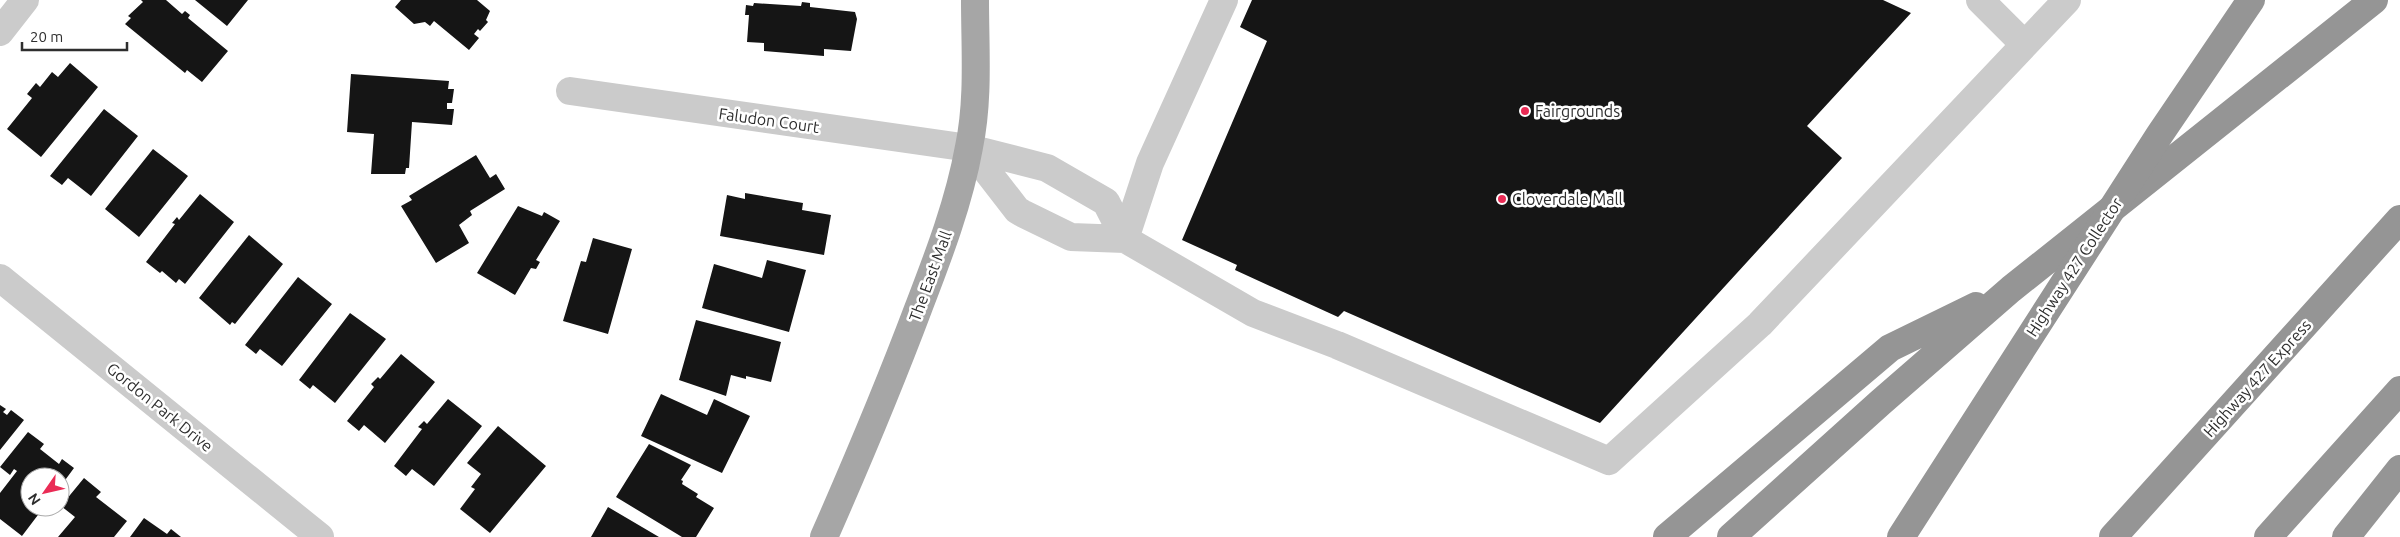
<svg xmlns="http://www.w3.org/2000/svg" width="2400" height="537" viewBox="0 0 2400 537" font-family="Ubuntu,sans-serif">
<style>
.building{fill:#151515}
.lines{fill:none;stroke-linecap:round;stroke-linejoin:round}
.minor{stroke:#cbcbcb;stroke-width:28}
.major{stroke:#a6a6a6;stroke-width:28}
.highway{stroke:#959595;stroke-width:28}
.highway-bridge{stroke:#959595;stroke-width:28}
.poi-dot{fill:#ea2b55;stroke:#fff;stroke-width:2}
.labels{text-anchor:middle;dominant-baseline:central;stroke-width:5;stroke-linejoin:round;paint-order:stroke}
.poi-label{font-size:16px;fill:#2e2e2e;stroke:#fff;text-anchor:start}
.street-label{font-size:16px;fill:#2e2e2e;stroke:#fff}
</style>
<rect width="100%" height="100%" fill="#fff"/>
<path class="building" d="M141 0H166L182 14 185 11 190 15 188 18 228 51 202 82 187 70 185 73 125 24 131 18 128 16 143 2Z
M195 0H248L227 26Z
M401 0H477L490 11 486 20 488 22 480 31 478 29 474 34 479 38 469 50 434 21 430 26 425 22 414 24 395 7Z
M1252 0H1883L1911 13 1807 126 1842 158 1600 423 1344 311 1338 317 1235 270 1237 265 1182 240 1267 41 1240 27Z
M802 2 810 3V7L855 12 857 19 851 51 824 49V56L764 51V43L747 42 749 15H745L746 5 753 6 754 3 801 6Z
M70 63 98 87 41 157 7 129 32 98 27 94 36 83 40 87 52 72 58 77Z
M351 74 449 81 448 89H454L452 103H447V109H454L452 125 412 122 409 168H406L405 174H371L374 134 347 132Z
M104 109 138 136 91 196 68 178 62 185 50 176Z
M153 149 188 176 139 237 105 209Z
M476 155 490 178 496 174 505 189 470 211 472 215 459 225 469 243 436 263 401 206 412 200 409 196Z
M745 193 803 203 802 210 831 215 824 255 720 236 727 195 745 199Z
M200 194 234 222 185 284 179 279 176 283 162 271 160 273 146 262 175 224 172 223 177 217 179 220Z
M518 206 542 216 544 212 560 221 536 260 540 262 536 269 531 268 515 295 477 273Z
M249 235 283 264 235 324 232 322 230 325 199 298Z
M593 238 632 249 608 334 563 321 581 261 586 262Z
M767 260 806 270 789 332 702 308 714 264 762 278Z
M298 277 332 304 282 366 260 349 256 354 245 345Z
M350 313 386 339 335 403 313 385 310 389 299 380Z
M696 320 781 342 771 382 746 376V379L731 375 726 396 679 380Z
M401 354 435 382 385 443 364 425 359 431 347 421 374 387 371 384 378 377 380 379Z
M661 394 707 415 714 399 750 416 722 473 641 436Z
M448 399 482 426 434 486 412 469 406 476 394 466 422 429 418 427 424 421 427 424Z
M0 405 6 409 3 412 7 415 11 410 24 420 0 450Z
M498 426 546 466 490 533 460 509 475 489 471 487 481 474 467 463Z
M28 432 44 444 40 449 59 464 62 459 74 468 60 487V477H30V507H44L22 536 0 519V493L17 471 14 469 10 475 0 467Z
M649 444 691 465 681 480 683 481 682 484 698 494 696 497 714 508 696 537H682L616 497Z
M84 478 101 492 96 497 127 521 114 537H58L75 517 61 506Z
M608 507 659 537H591Z
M144 518 167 534 171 529 181 537H130Z"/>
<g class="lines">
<path class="minor" d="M1980 0 2024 44
M0 32 25 0
M570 91 969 148 1047 168 1106 202 1125 239
M969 148 1017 210 1022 213 1071 237 1125 239 1253 313 1337 345 1609 461 1760 324 2067 0
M1125 239 1150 163 1224 0
M0 278 320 537"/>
<path class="major" d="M824 537C857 462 889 386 918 309 938 257 959 203 969 147 979 99 975 49 975 0"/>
<path class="highway" d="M1667 537 1890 348 1976 306
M1731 537 1881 402 2011 289 2374 0
M2113 537 2400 219
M2268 537 2400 390
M2346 537 2400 469"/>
<path class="highway-bridge" d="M1901 537 2160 134 2251 0"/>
</g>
<g class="poi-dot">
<circle cx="1525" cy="111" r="5"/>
<circle cx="1502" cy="199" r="5"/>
</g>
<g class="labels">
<g class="poi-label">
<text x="1535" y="111">Fairgrounds</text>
<text x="1512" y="199">Cloverdale Mall</text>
</g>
<g class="street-label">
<text transform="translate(769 120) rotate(8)">Faludon Court</text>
<text transform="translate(2074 267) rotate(-57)">Highway 427 Collector</text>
<text transform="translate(930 276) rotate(-70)">The East Mall</text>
<text transform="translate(2257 378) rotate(-48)">Highway 427 Express</text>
<text transform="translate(160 407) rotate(39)">Gordon Park Drive</text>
</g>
</g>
<g transform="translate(45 492) rotate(236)"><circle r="24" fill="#ffffff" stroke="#ababab"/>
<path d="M0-4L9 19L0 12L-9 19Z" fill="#ea2b55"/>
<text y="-8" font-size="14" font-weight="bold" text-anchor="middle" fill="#2e2e2e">N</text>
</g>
<path d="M22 42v8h105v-8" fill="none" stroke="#2e2e2e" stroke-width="2.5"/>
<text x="30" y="42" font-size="15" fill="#2e2e2e" stroke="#ffffff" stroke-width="4" paint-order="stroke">20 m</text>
</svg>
